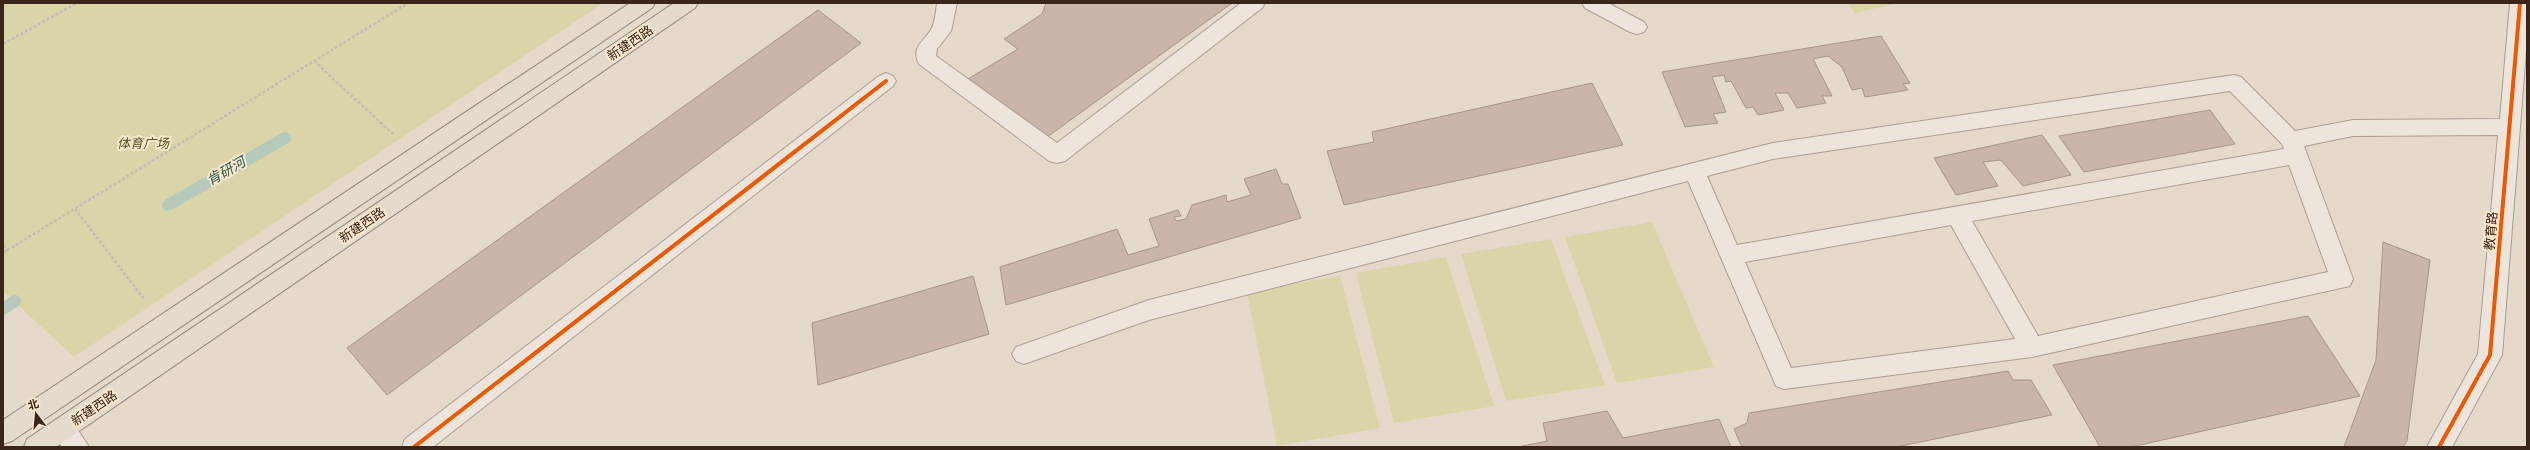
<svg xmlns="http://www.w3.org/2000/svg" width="2530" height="450" viewBox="0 0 2530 450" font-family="'Crimson Pro','Noto Sans SC',serif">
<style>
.green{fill:#dad5a9}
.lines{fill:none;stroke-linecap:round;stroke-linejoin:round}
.stream{stroke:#b5caba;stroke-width:12}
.building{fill:#cab6a9;stroke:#a69488}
.minor-casing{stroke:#aa9e93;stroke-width:2}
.major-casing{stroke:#8f847a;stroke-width:2}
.path{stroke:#c5bcb2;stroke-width:2.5;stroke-dasharray:3 2;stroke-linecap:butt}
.minor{fill:#ede5db;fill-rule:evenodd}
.major{fill:#e5dbcc;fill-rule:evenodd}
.cycleway-casing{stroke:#f9e7cc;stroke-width:6}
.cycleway{stroke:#e8590c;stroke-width:4}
.labels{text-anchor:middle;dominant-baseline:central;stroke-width:4;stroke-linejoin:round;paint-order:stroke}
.street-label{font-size:13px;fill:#39251a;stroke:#f9e7cc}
.park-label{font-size:13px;font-style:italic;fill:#51581e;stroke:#f9e7cc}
.water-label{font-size:14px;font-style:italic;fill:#285b51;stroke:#f9e7cc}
</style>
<rect width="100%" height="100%" fill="#e5d9c9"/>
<path class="green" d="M3 3H603L74 357 3 291Z
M1848 3H1898L1855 13Z
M1652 222 1714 367 1617 383 1565 237Z
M1551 239 1605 385 1506 401 1461 254Z
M1446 257 1494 406 1394 423 1356 273Z
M1340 276 1380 428 1277 446 1247 292Z"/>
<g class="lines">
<path class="stream" d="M168 205 285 138
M3 309 15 301"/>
</g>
<path class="building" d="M1046 3H1232L1047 137 966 80 1018 49 1004 39 1042 14Z
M818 10 861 43 387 395 347 348Z
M1881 36 1910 83 1903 84 1908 90 1865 97 1862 88 1852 90 1842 67 1828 56 1813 59 1832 96H1822L1826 103 1797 108 1788 93H1775L1784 110 1758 115 1753 107 1746 108 1731 81 1726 82 1724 75 1712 77 1726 112 1713 114 1718 123 1685 127 1662 72Z
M1592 83 1623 145 1344 205 1327 151 1374 142 1372 132Z
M2210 110 2235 144 2084 172 2059 136Z
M2042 135 2071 175 2023 186 2001 160 1983 162 1998 186 1956 195 1934 158Z
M1276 169 1282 184H1288L1301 218 1006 305 1000 267 1117 229 1128 255 1159 246 1149 219 1178 210 1181 216 1174 217 1176 221 1186 219 1192 205 1226 195 1227 202 1251 195 1244 179Z
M2383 242 2430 260 2407 441 2403 447H2344L2376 360Z
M973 276 989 334 818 385 812 323Z
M2308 316 2360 396 2131 447H2100L2053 365Z
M2008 371 2013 380H2031L2052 415 1896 447H1742L1734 429 1747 423 1749 413Z
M1607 411 1623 438 1719 419 1731 447H1518L1547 441 1543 423Z"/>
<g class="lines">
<defs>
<path id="minor" d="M937 3H957L951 31 937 49 936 56 1057 143 1241 3H1265L1262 8 1065 161 1057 163 1049 161 919 64C910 47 925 41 932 28 935 21 936 11 937 3Z
M1582 3H1608L1644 22 1647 27 1644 32 1637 34 1630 32 1585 8Z
M2510 3H2527V38L2502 355 2452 447H2427L2478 354 2498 135 2353 136 2304 146 2353 279 2350 286 2032 357 1784 389 1776 386 1688 181 1149 320 1024 364 1016 361 1012 354 1016 347 1149 300 1773 143 2234 75 2241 77 2295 131 2353 120 2500 119ZM2230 91 2282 144 2284 149 1737 245 1707 176 1773 159ZM2289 165 2328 272 2038 336 1972 221ZM1951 225 2015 339 1791 368 1745 262Z
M886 73 893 76 896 81 893 86 433 447H402L405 439 879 76Z
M63 418 72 421 89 447H62L51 429 54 421Z"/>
<path id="major" d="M630 3H655L652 8 12 441 3 444V420Z
M674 3H698L695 8 56 447H24L27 439Z"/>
</defs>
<use href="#minor" class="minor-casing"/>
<use href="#major" class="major-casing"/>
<path class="path" d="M3 44 77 3
M314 61 393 134
M75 209 144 299
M3 245 7 251
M3 253 408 3"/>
<use href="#minor" class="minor"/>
<use href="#major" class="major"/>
<defs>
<path id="cycleway" d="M414 447 886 81
M2439 447 2490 355 2520 3"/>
</defs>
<use href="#cycleway" class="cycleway-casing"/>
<use href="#cycleway" class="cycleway"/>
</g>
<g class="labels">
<g class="street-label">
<text transform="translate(630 43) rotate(-34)">新建西路</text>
<text transform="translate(362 225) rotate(-34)">新建西路</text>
<text transform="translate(2491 231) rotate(-85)">教育路</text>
<text transform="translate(94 408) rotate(-34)">新建西路</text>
</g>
<g class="park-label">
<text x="143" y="143">体育广场</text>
</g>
<g class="water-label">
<text transform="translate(226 171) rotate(-30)">肯研河</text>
</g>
</g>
<rect width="2530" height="450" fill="none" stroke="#39251a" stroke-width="8"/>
<g transform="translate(36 414) rotate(344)" stroke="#f9e7cc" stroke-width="3" paint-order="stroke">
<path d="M0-3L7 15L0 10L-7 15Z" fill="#39251a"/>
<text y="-6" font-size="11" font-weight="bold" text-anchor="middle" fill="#39251a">北</text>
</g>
</svg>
